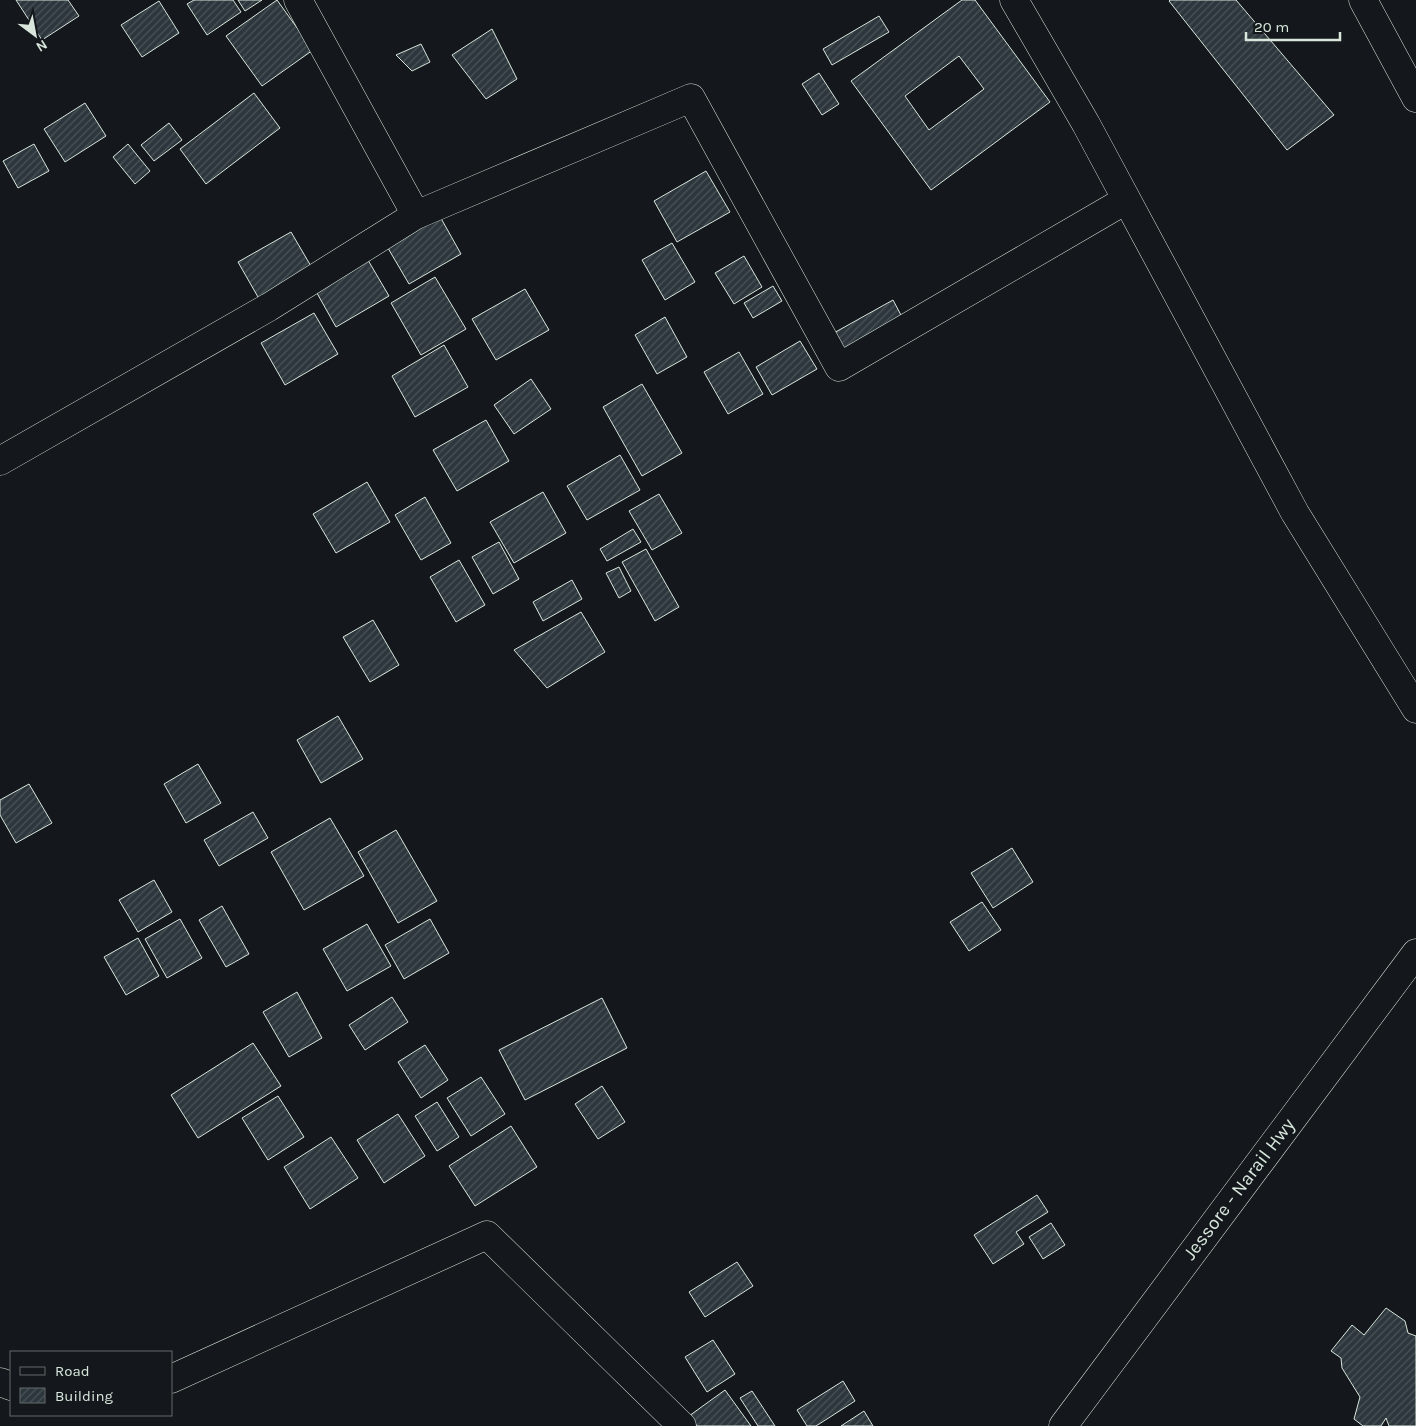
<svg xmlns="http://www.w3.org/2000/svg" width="1416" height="1426" viewBox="0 0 1416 1426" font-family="Karla,sans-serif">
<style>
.building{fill:url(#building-hatch);stroke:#d8e6dc;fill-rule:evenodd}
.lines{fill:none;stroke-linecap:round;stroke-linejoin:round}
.minor-casing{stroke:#d8e6dc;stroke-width:29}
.trunk-casing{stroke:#d8e6dc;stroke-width:29}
.minor{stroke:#14181c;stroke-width:28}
.trunk{stroke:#14181c;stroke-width:28}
.labels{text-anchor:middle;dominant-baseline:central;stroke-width:4;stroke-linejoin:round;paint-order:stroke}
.street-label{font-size:19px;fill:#d8e6dc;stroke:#14181c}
</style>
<defs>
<pattern id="building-hatch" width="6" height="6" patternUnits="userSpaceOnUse" patternTransform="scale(1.25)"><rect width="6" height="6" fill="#2c363c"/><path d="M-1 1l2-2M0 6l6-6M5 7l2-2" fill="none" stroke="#4a5358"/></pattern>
</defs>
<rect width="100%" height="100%" fill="#14181c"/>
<path class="building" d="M16 0H68L79 16 42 40Z
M194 0H233L241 12 207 35 187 4Z
M238 0H262L245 11Z
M277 0 313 50 262 86 226 36Z
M962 0H975L1050 102 931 190 851 81ZM959 56 984 89 929 130 905 96Z
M1170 0H1236L1334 115 1287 150 1169 1Z
M159 1 179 33 142 57 121 25Z
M879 16 889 32 832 65 823 49Z
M492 29 517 79 486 99 452 55Z
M421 44 430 62 412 71 396 55Z
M819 73 839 104 822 115 802 84Z
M254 93 280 128 206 184 180 149Z
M85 103 106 136 65 162 44 129Z
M169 123 182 140 154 161 141 145Z
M34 144 49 171 18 188 3 161Z
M128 144 150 171 135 184 113 157Z
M706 171 730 212 677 242 654 201Z
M438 213 461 254 409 284 385 243Z
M291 232 315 273 262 304 238 262Z
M672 243 695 282 665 300 642 260Z
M365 255 389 296 336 327 313 286Z
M744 256 762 287 734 304 715 273Z
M435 277 466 329 421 355 391 303Z
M773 286 782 301 753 318 744 303Z
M525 289 549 330 496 360 472 319Z
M893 300 902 317 842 351 832 334Z
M314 313 338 354 285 385 261 343Z
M665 317 687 357 657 374 635 335Z
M800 341 817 369 772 395 756 367Z
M444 345 468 387 415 417 392 376Z
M739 352 763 394 728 414 704 372Z
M531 379 551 409 514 434 494 405Z
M642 384 682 453 642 476 603 407Z
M486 420 509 461 457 491 433 450Z
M620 455 640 490 587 520 567 486Z
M367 482 390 522 336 553 313 514Z
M543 492 566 533 514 563 490 522Z
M659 494 682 533 652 550 629 511Z
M425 497 451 543 421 560 395 515Z
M633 529 641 542 607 561 600 549Z
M499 542 519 579 493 594 472 557Z
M646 549 679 607 655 621 622 562Z
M459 560 485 605 456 622 430 577Z
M619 567 631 591 619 598 606 573Z
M572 580 582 599 543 621 533 602Z
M581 612 605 652 547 688 514 650Z
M373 620 399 665 370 682 343 637Z
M338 716 363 759 321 783 297 740Z
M198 764 221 803 186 823 164 784Z
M29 784 52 823 16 843 0 815V800Z
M253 812 268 838 219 866 204 840Z
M330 818 364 876 304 910 271 852Z
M396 830 437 901 398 923 358 852Z
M1012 848 1033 882 993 908 971 873Z
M154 880 172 912 138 932 119 900Z
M982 902 1001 930 969 951 950 922Z
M222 906 249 954 226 967 199 920Z
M180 919 202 958 167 978 145 939Z
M430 919 449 953 404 979 385 945Z
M367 924 391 966 347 991 323 949Z
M138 938 159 976 126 995 104 957Z
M297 992 322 1038 289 1057 263 1012Z
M392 997 408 1022 365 1050 349 1025Z
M602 998 627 1048 525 1100 499 1050Z
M253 1043 281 1086 198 1138 171 1095Z
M425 1045 448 1080 421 1098 398 1062Z
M481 1077 505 1114 471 1136 447 1098Z
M602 1086 625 1122 598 1139 575 1104Z
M278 1096 304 1137 268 1160 242 1118Z
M437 1102 459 1137 437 1151 415 1116Z
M398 1114 425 1156 384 1183 357 1140Z
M511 1126 537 1167 475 1206 449 1166Z
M331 1137 358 1178 310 1209 284 1167Z
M1037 1195 1048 1212 1016 1232 1024 1244 993 1264 974 1235Z
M1051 1223 1065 1245 1043 1259 1029 1237Z
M737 1262 753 1286 705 1317 689 1292Z
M1386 1308 1405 1321 1408 1333 1416 1336V1426H1389L1386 1418 1381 1426H1363L1354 1419 1360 1397 1342 1368 1341 1358 1331 1351 1352 1325 1364 1335Z
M713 1340 735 1374 707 1392 685 1357Z
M843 1381 855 1401 816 1426H807L797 1410Z
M725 1390 751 1426H697L689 1416Z
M752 1391 775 1426H758L740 1398Z
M864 1411 873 1426H841Z"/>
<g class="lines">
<defs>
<path id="minor" d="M298 0 416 215
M1014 0 1086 124 1295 513 1416 709
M1363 0 1416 98
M0 461 269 307 416 215 691 98 839 367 1126 200
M171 1379 487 1235 682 1426
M0 1382 11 1386"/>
<path id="trunk" d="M1063 1426 1416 953"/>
</defs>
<use href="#minor" class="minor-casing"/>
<use href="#trunk" class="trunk-casing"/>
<use href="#minor" class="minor"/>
<use href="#trunk" class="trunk"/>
</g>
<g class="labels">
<g class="street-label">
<text transform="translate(1239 1189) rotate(-53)">Jessore - Narail Hwy</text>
</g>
</g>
<rect x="10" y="1351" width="162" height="65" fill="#14181c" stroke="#626a69"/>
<rect x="20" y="1367" width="25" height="8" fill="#14181c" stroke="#626a69"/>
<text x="55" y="1376" font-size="15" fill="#d8e6dc">Road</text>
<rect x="20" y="1388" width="25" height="15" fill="url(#building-hatch)" stroke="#626a69"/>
<text x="55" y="1401" font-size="15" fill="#d8e6dc">Building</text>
<g transform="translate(35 35) rotate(148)" stroke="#14181c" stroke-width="4" paint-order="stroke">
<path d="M0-4L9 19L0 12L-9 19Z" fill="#d8e6dc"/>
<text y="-8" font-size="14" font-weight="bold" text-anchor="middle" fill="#d8e6dc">N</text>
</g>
<path d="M1246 32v8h94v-8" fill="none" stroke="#d8e6dc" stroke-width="2.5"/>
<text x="1254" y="32" font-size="15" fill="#d8e6dc" stroke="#14181c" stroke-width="4" paint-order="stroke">20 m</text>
</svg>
